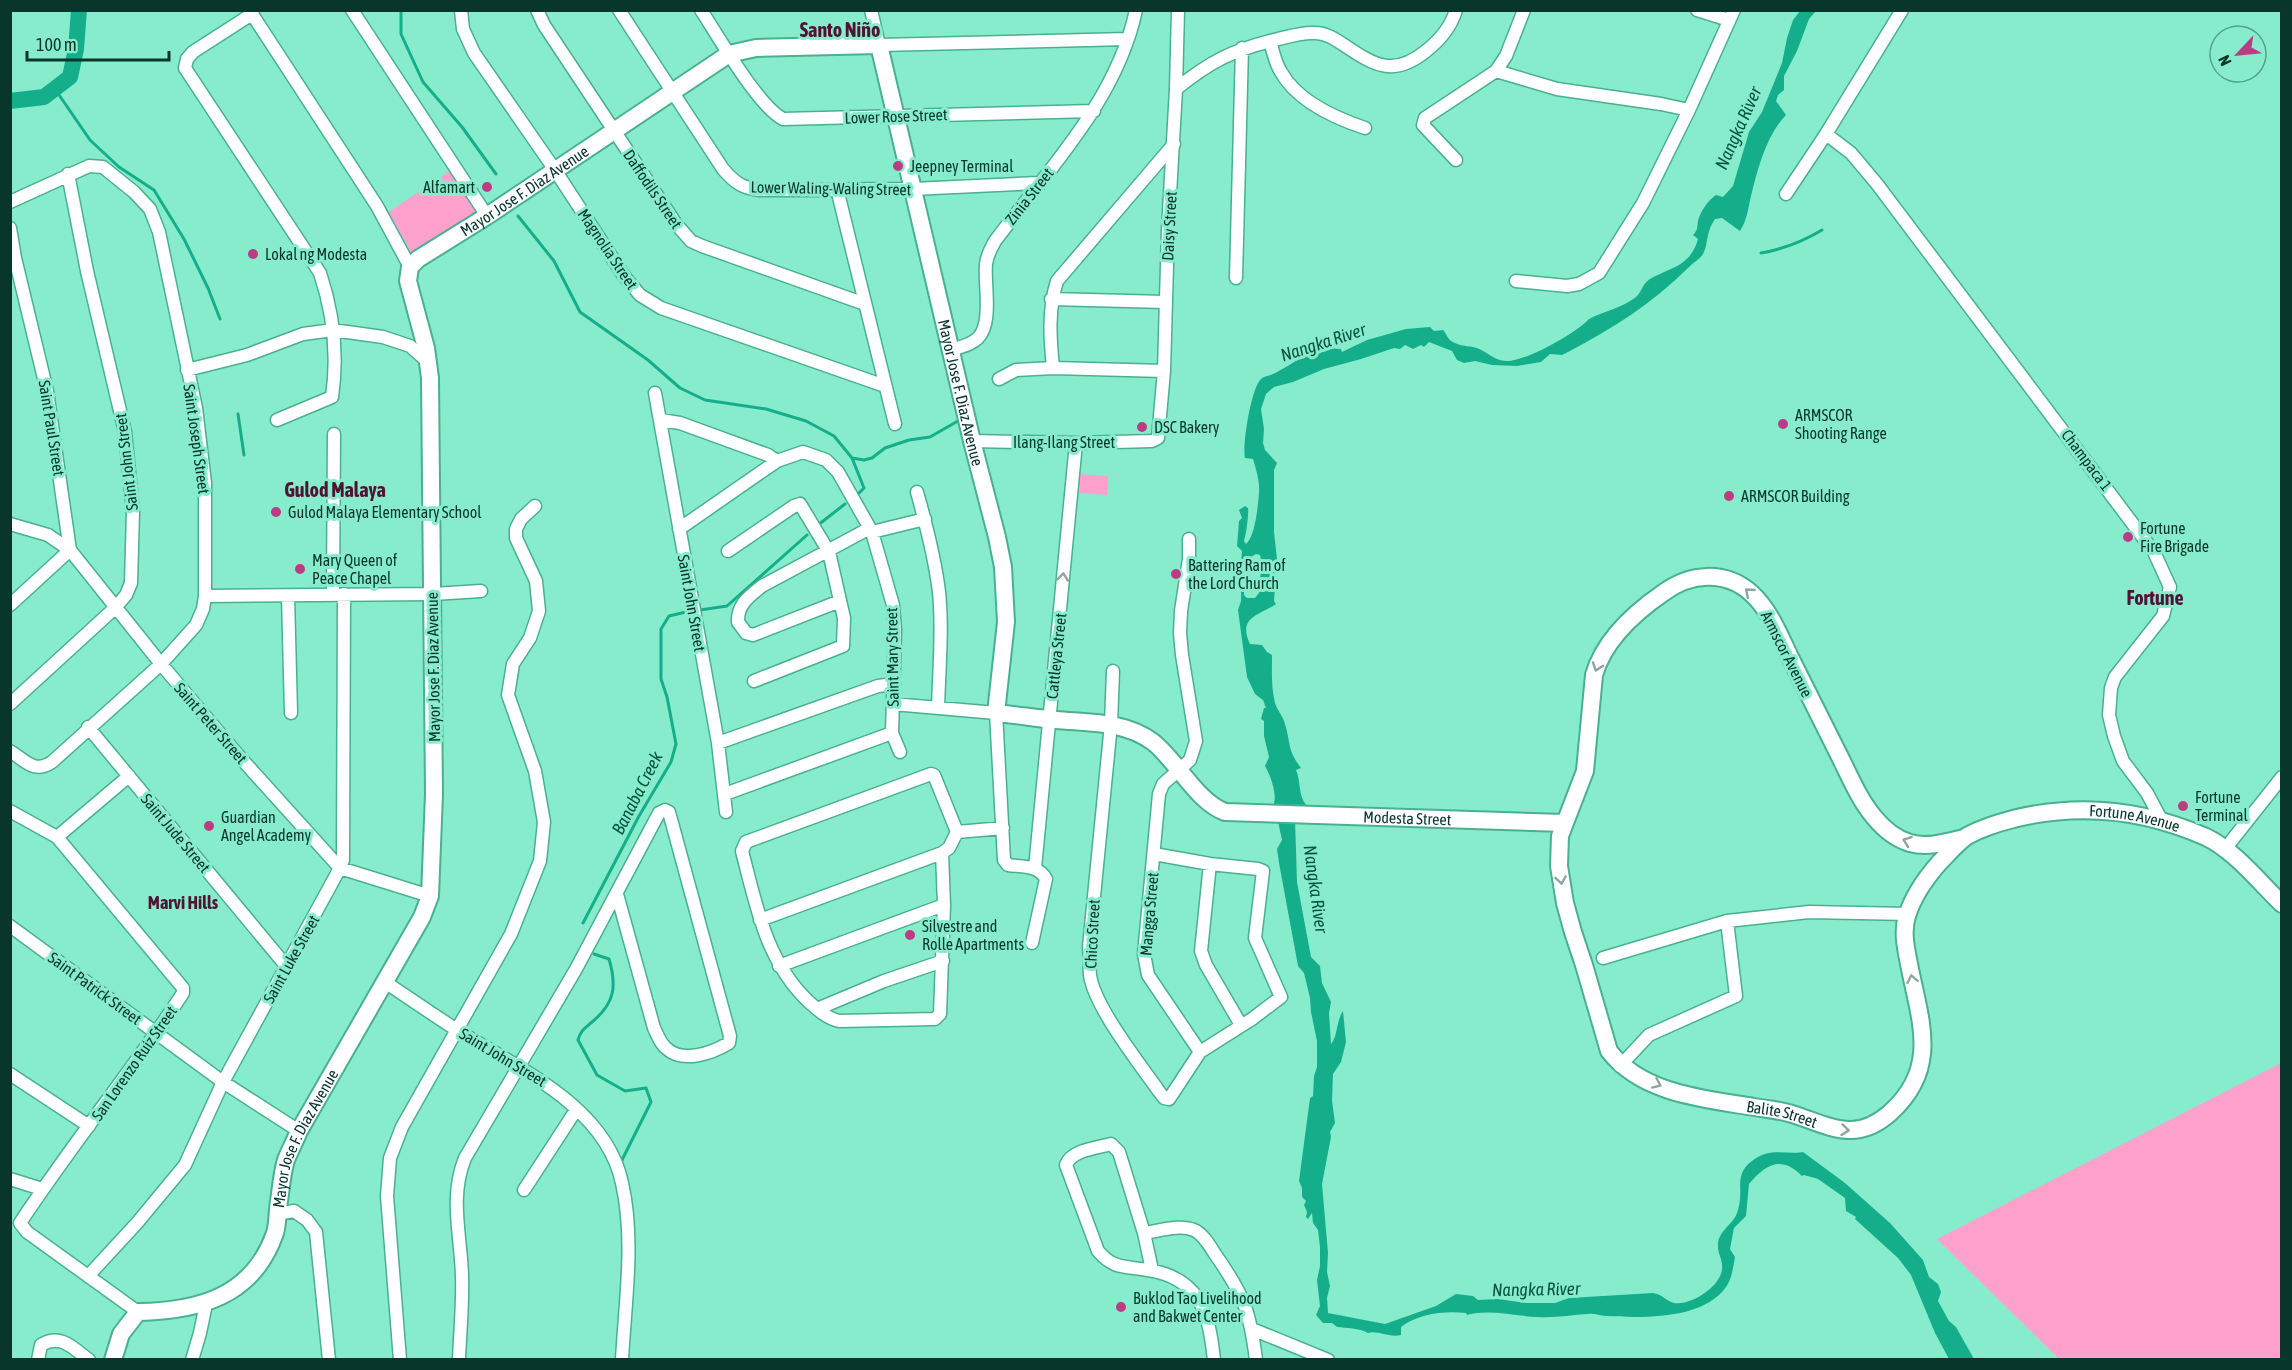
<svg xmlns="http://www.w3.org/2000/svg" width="2292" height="1370" viewBox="0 0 2292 1370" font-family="'Asap Condensed',sans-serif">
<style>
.green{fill:#fea2cd}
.water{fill:#14af8a}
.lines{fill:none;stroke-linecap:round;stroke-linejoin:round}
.stream{stroke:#14af8a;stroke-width:3}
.river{stroke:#14af8a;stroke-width:16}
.minor-casing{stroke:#49b091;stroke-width:15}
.major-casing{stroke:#49b091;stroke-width:20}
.minor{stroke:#fff;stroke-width:12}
.major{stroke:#fff;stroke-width:16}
.oneway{stroke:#90a59f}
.poi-dot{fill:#bd3b82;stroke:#87eccb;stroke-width:2}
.labels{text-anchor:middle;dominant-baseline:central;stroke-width:6;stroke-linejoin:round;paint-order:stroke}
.street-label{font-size:16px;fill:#08362a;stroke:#87eccb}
.poi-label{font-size:16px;fill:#08362a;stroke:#87eccb;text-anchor:start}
.water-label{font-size:18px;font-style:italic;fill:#065542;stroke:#87eccb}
.neighbourhood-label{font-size:18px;font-weight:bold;fill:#501235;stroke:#87eccb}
.quarter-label{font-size:20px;font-weight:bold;fill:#501235;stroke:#87eccb}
</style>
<rect width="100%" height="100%" fill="#87eccb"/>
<path class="green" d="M450 171 480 210 479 218 413 259 406 242 387 213Z
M1080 474 1108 476 1107 495 1079 493Z
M2281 1063V1359H2059L1937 1239Z"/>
<path class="water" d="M1800 11H1816L1809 19 1797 51 1784 76V90L1778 95 1776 101 1786 115C1766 136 1758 168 1751 196 1748 209 1747 220 1740 231L1722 218 1715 219C1705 234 1709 243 1703 254 1700 259 1694 262 1689 267 1653 303 1612 329 1568 352L1562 355 1550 354 1541 362 1517 366 1492 365 1475 361 1464 363 1457 360 1452 351 1429 342 1424 347 1421 345 1413 349 1405 345 1400 349 1394 348 1361 359 1324 369 1293 382 1274 387 1266 394 1261 409 1264 429 1263 443 1265 450 1277 463 1274 470V532L1277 559 1274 601 1276 604C1260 615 1237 617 1250 644L1262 645 1267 652 1272 655C1272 672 1271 686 1275 703 1277 710 1283 716 1285 724 1291 744 1287 749 1301 768L1296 770C1301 781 1298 795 1306 805L1297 809 1295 819 1297 882 1311 957 1320 966 1322 983 1331 1002 1329 1013 1331 1044C1338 1036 1336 1021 1343 1011L1346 1042 1341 1062 1333 1074 1332 1101 1335 1123 1330 1132 1331 1137 1322 1184 1328 1253 1327 1272 1330 1286 1327 1298 1328 1313 1385 1324 1436 1306 1456 1294 1473 1296 1478 1300 1498 1299 1526 1303H1555L1569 1298 1653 1293C1662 1294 1666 1301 1674 1303 1691 1306 1721 1286 1722 1269 1723 1260 1718 1254 1718 1247 1717 1231 1733 1225 1737 1213 1746 1189 1730 1173 1758 1157 1773 1148 1787 1155 1803 1152L1845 1183 1890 1223 1923 1260 1929 1277 1938 1284 1941 1292 1938 1301 1949 1321 1956 1327 1974 1359H1949L1935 1333 1911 1275 1898 1258 1855 1219 1856 1217 1846 1211 1845 1198 1818 1179 1804 1175 1802 1176C1781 1155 1766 1164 1749 1184L1746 1216 1734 1228 1730 1249 1735 1257C1733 1267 1732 1279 1726 1287 1703 1320 1642 1318 1606 1316 1600 1316 1594 1313 1588 1314 1571 1315 1555 1318 1538 1317 1514 1316 1489 1309 1467 1315L1466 1313C1444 1311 1420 1313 1401 1327V1335C1389 1338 1377 1330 1368 1333 1359 1328 1346 1328 1337 1327L1332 1323H1323L1316 1315 1320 1306 1317 1280 1320 1266V1247L1318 1230 1313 1223 1312 1213 1308 1219 1306 1217 1307 1212 1304 1205 1306 1201 1302 1197V1188L1299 1181 1310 1098 1313 1096 1314 1076 1317 1067V1041L1311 1012 1310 998 1304 973 1298 966 1279 863 1277 849 1282 840 1274 803C1277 794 1270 774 1265 766L1269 757 1264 736V721L1261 719 1264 708H1266L1263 700 1255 694 1247 677 1238 610 1241 601V588L1244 587V595L1247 598H1255L1259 593C1259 582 1263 565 1260 555L1256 554 1241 563 1242 551 1237 546 1239 521 1242 518 1239 510 1245 506 1248 508C1249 513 1246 536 1244 541L1246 544C1255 537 1258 506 1259 493 1260 482 1256 469 1253 459L1245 458C1242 446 1251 388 1261 379 1264 376 1269 376 1273 374 1296 363 1313 345 1341 349L1342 352 1367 340 1406 329 1430 327 1434 331 1443 330C1446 333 1448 339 1451 341 1457 345 1466 346 1473 347 1485 349 1493 361 1507 361 1527 361 1576 333 1589 319 1604 311 1622 308 1636 297 1642 292 1642 284 1650 279 1671 267 1690 267 1698 239L1693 235C1698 230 1697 227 1698 221 1700 212 1709 199 1716 195L1723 197 1733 186 1749 132 1762 112 1782 63 1787 38 1793 20Z"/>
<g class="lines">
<path class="stream" d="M401 10V34L423 82 462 127 496 174
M55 89 90 140 119 167 154 190 184 239 208 288 220 319
M518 216 554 261 580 312 648 360 680 388 705 400 766 409 806 421 834 436 852 458
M1761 253C1784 249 1802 242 1822 230
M238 414 244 455
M859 493 864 488 852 458 864 460 872 458 885 448 909 440 930 437 958 421
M818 525 845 504
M700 610 727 606 807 535
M583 923 639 816 671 762 676 744 667 697 661 679V629L669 616 686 612
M594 954 609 959C617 986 615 1003 592 1022 584 1029 581 1030 578 1040L597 1075 625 1091 646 1088 651 1102 620 1164"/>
<path class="river" d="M10 101 44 97 70 77 76 49 79 10"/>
<defs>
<path id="minor" d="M253 10 252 14 193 52 187 59 185 68 320 273C333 312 338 356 332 397L277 420
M352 10 487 216
M461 10 463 29 474 53 555 170 624 276 640 295 661 308 885 386
M537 10 544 25 676 224 691 241 702 246 865 304
M619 10 723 169C734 182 742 188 759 190L913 189 1038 183
M701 10C718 36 758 106 783 119L1094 111
M871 10 879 45 1128 39
M1697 10 1729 20
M252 14 377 206 410 267
M1270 41C1273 51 1275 63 1281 72 1297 101 1335 118 1365 128
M1496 71 1557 89 1661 104 1689 110 1643 203 1599 273 1579 284 1567 286 1516 281
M1176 89C1211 61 1231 51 1274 40 1288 37 1301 32 1315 33 1326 33 1335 39 1344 45 1375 66 1394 77 1426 51 1440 40 1451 27 1456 10
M1689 110 1734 10
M1826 134 1851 153 1877 184 2154 552 2170 587 2163 616 2115 677 2111 688 2109 715 2114 736 2123 761 2147 793 2162 821
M1456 160 1423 125 1425 118 1496 71 1506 56 1524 10
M837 189 895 424
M1786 194 1826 134 1902 10
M10 202 89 166 103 167 134 192 150 209 159 232 196 408 205 483V596L203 609 196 625 161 664 52 762C34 774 26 761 10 751
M10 228 15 258 47 391 70 550 10 605
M1236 278 1242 48
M1051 299 1165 302
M951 350C960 347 971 345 978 338 993 323 984 284 986 264 987 256 991 248 995 241 1048 170 1117 100 1136 10
M1053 368C1050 338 1048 310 1057 281L1174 144
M187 370 247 355 303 334 333 330 383 337 410 346 428 362
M999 379 1016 370 1053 368 1164 371
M655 393 718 743 726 812
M661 420 680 423 768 455 777 461
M972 441 1076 443 1152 441 1158 438 1164 371 1168 229 1176 89 1178 10
M917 492C926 524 935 559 939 592 943 630 939 670 938 708
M10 524 48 535 70 550 161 664 238 755 340 868 430 896
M679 529 777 461 803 452 826 460 838 472 872 532 893 605 895 630 892 733 900 752
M872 532 925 519
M1189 539V559L1181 611 1180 633 1182 655 1196 741 1190 760 1163 784 1159 794 1144 954 1148 975 1200 1052
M728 551 794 506 800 504 829 552 844 618 843 646 754 681
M333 594 334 434
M205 596 433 594 481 591
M288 596 291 713
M840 601 753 635 746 633 738 622C737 604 750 596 762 586L870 528
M1113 671 1111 724 1089 947C1090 956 1089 966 1090 975 1094 1006 1139 1063 1158 1090L1164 1098 1169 1099 1200 1052 1252 1019 1281 997 1255 938 1263 871 1258 869 1210 864 1154 854
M10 704 116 607 126 595 131 583 133 511 125 432 87 271 68 174
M893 704 996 713 1004 860 1008 865C1022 867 1039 865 1046 879L1032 943
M88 727 287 967
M718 743 878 686 894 684
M725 794 892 733
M10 811 57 837 183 988V993C132 1071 72 1144 20 1223L27 1232 138 1312
M957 832 1003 828
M57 837 129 776
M2225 849 2282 777
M1210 864 1201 951 1206 965 1241 1025
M1035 868 1076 443
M760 920 942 853 949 848 957 832 934 775 931 774 746 842 742 851C756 905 766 961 808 1001 817 1009 826 1018 839 1021L935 1019 940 1014 944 905 942 853
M10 926 223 1082 299 1131
M1603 958 1727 921 1809 912 1908 914
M779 966 944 905
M385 982C409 998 432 1014 457 1030 517 1068 606 1106 622 1183 635 1240 625 1302 622 1360
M817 1009 884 981 943 961
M1620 1066 1649 1035 1736 996 1727 921
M10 1074 89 1126
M10 1179 42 1189
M524 1190 576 1110
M277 1214 294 1211 307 1220 316 1232 329 1360
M1144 1233C1159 1231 1180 1224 1194 1230 1203 1234 1210 1246 1215 1254 1243 1294 1250 1310 1256 1360
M1152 1270 1144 1233 1119 1152 1111 1144C1097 1148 1071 1150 1066 1165L1098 1251C1114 1270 1126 1266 1148 1270 1201 1278 1209 1314 1214 1360
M89 1275 137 1223 185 1165 223 1082 340 868 343 860 344 594
M1252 1329 1328 1360
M38 1360 41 1345C61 1333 73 1348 89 1360
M192 1360 200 1333 206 1304
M400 1360 387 1196 390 1158 402 1127 511 934 540 861 544 822 535 771 508 695 513 664 530 638 539 611 536 581 516 538V529L521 519 535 506
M459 1360C460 1332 463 1304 462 1276 461 1236 449 1197 465 1158L576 969 659 813 665 810 669 812 730 1036 729 1043C712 1053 683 1064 666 1048 660 1043 657 1034 654 1028L617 894"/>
<g id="major">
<path id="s1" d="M1964 838C1947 842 1928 848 1910 843 1896 839 1883 828 1874 817 1859 799 1850 777 1840 757 1823 723 1806 689 1789 655 1779 634 1769 609 1751 593 1725 570 1690 573 1663 593 1634 613 1604 640 1594 675L1585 771 1560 836 1559 866 1565 903 1573 932 1584 965 1609 1051C1642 1094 1705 1099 1754 1107 1766 1109 1780 1110 1792 1114 1830 1126 1856 1144 1891 1112 1940 1067 1920 1021 1909 964 1906 948 1902 932 1907 916 1913 896 1925 879 1939 863 1948 854 1957 843 1967 836 1983 827 1999 823 2017 818 2081 803 2145 810 2206 837 2235 851 2259 882 2282 904"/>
<path id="s2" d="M113 1360 121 1334 138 1312C198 1311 253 1297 275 1233 278 1224 277 1212 279 1201 281 1188 282 1173 286 1160 290 1150 295 1141 299 1131L422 917 430 896 434 794 430 378 426 348 408 281 410 267 418 259 487 216 729 54 756 48 879 45 972 441 997 537 1003 567 1006 622 996 713C1016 715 1036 718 1056 720 1089 723 1125 721 1153 742 1177 761 1197 802 1225 812L1564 823"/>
</g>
</defs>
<use href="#minor" class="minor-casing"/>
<use href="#major" class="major-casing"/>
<use href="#minor" class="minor"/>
<use href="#major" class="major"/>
</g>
<defs><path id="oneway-chevron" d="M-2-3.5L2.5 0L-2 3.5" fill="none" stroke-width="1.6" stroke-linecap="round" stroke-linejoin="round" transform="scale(1.5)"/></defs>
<g class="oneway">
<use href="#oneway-chevron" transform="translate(1063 577) rotate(-84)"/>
<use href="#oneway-chevron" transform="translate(1749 592) rotate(-139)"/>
<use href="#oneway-chevron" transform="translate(1597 667) rotate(109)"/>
<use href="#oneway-chevron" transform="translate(1907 841) rotate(-160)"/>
<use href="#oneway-chevron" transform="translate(1561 880) rotate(81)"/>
<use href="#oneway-chevron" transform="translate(1912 979) rotate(-101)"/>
<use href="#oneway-chevron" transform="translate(1657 1084) rotate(24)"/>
<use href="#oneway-chevron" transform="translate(1845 1130) rotate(6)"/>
</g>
<g class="poi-dot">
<circle cx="898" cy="166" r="6"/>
<circle cx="487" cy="187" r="6"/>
<circle cx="253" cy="254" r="6"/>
<circle cx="1783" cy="424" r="6"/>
<circle cx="1142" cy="427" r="6"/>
<circle cx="1729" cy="496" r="6"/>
<circle cx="276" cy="512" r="6"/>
<circle cx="2128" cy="537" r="6"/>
<circle cx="300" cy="569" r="6"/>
<circle cx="1176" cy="574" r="6"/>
<circle cx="2183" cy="806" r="6"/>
<circle cx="209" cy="826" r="6"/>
<circle cx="910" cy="935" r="6"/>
<circle cx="1121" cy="1307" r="6"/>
</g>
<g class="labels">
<g class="street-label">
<text transform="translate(896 116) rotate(-2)">Lower Rose Street</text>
<text transform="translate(831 188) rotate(1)">Lower Waling-Waling Street</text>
<text transform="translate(653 189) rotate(56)">Daffodils Street</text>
<text stroke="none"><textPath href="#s2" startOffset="1370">Mayor Jose F. Diaz Avenue</textPath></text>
<text transform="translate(1029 196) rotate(-52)">Zinia Street</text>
<text transform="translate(1169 226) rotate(-87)">Daisy Street</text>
<text transform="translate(608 249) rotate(56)">Magnolia Street</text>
<text stroke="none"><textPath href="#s2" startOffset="2124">Mayor Jose F. Diaz Avenue</textPath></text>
<text transform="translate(52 428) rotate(81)">Saint Paul Street</text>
<text transform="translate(197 439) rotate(82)">Saint Joseph Street</text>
<text x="1064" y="442">Ilang-Ilang Street</text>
<text transform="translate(2087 460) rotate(53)">Champaca 1</text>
<text transform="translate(126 462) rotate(-97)">Saint John Street</text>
<text transform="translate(692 603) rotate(80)">Saint John Street</text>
<text transform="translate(1787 654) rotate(63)">Armscor Avenue</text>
<text transform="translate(1056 656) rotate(-84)">Cattleya Street</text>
<text transform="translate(892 657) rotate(-91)">Saint Mary Street</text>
<text transform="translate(433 667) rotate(-91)">Mayor Jose F. Diaz Avenue</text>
<text transform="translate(211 723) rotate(49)">Saint Peter Street</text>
<text stroke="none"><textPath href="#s2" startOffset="2895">Modesta Street</textPath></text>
<text stroke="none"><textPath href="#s1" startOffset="1734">Fortune Avenue</textPath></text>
<text transform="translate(176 833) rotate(50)">Saint Jude Street</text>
<text transform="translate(1149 914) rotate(-85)">Mangga Street</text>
<text transform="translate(1092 934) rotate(-87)">Chico Street</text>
<text transform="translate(291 959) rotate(-61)">Saint Luke Street</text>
<text transform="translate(95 988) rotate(36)">Saint Patrick Street</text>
<text transform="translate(503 1057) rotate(31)">Saint John Street</text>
<text transform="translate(134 1063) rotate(-55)">San Lorenzo Ruiz Street</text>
<text stroke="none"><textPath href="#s1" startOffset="1137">Balite Street</textPath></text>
<text stroke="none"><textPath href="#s2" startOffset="326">Mayor Jose F. Diaz Avenue</textPath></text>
</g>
<g class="poi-label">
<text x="910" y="166">Jeepney Terminal</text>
<text x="475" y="187" text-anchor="end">Alfamart</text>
<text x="265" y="254">Lokal ng Modesta</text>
<text x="1795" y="415">ARMSCOR<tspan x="1795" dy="18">Shooting Range</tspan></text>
<text x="1154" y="427">DSC Bakery</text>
<text x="1741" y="496">ARMSCOR Building</text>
<text x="288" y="512">Gulod Malaya Elementary School</text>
<text x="2140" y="528">Fortune<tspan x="2140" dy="18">Fire Brigade</tspan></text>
<text x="312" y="560">Mary Queen of<tspan x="312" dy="18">Peace Chapel</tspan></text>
<text x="1188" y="565">Battering Ram of<tspan x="1188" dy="18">the Lord Church</tspan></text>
<text x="2195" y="797">Fortune<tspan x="2195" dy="18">Terminal</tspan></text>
<text x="221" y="817">Guardian<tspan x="221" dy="18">Angel Academy</tspan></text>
<text x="922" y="926">Silvestre and<tspan x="922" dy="18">Rolle Apartments</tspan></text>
<text x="1133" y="1298">Buklod Tao Livelihood<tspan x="1133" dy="18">and Bakwet Center</tspan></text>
</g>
<g class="water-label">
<text transform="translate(1738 128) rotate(-66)">Nangka River</text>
<text transform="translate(1323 342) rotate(-18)">Nangka River</text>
<text transform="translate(637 793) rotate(-63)">Banaba Creek</text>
<text transform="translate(1316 889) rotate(82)">Nangka River</text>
<text transform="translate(1536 1289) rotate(-1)">Nangka River</text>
</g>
<g class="neighbourhood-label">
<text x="183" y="902">Marvi Hills</text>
</g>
<g class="quarter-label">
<text x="840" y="29">Santo Niño</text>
<text x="335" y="489">Gulod Malaya</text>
<text x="2155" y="597">Fortune</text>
</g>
</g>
<rect width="2292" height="1370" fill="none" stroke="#08362a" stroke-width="24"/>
<g transform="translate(2238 54) rotate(244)"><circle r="28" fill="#87eccb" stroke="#54a38b" stroke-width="1.5"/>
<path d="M0-4.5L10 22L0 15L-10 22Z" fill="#bd3b82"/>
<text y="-9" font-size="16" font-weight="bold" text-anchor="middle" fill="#08362a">N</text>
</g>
<path d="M27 51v9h142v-9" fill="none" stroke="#08362a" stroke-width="3"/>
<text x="36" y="51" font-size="18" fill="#08362a" stroke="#87eccb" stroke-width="4.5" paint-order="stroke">100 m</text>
</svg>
